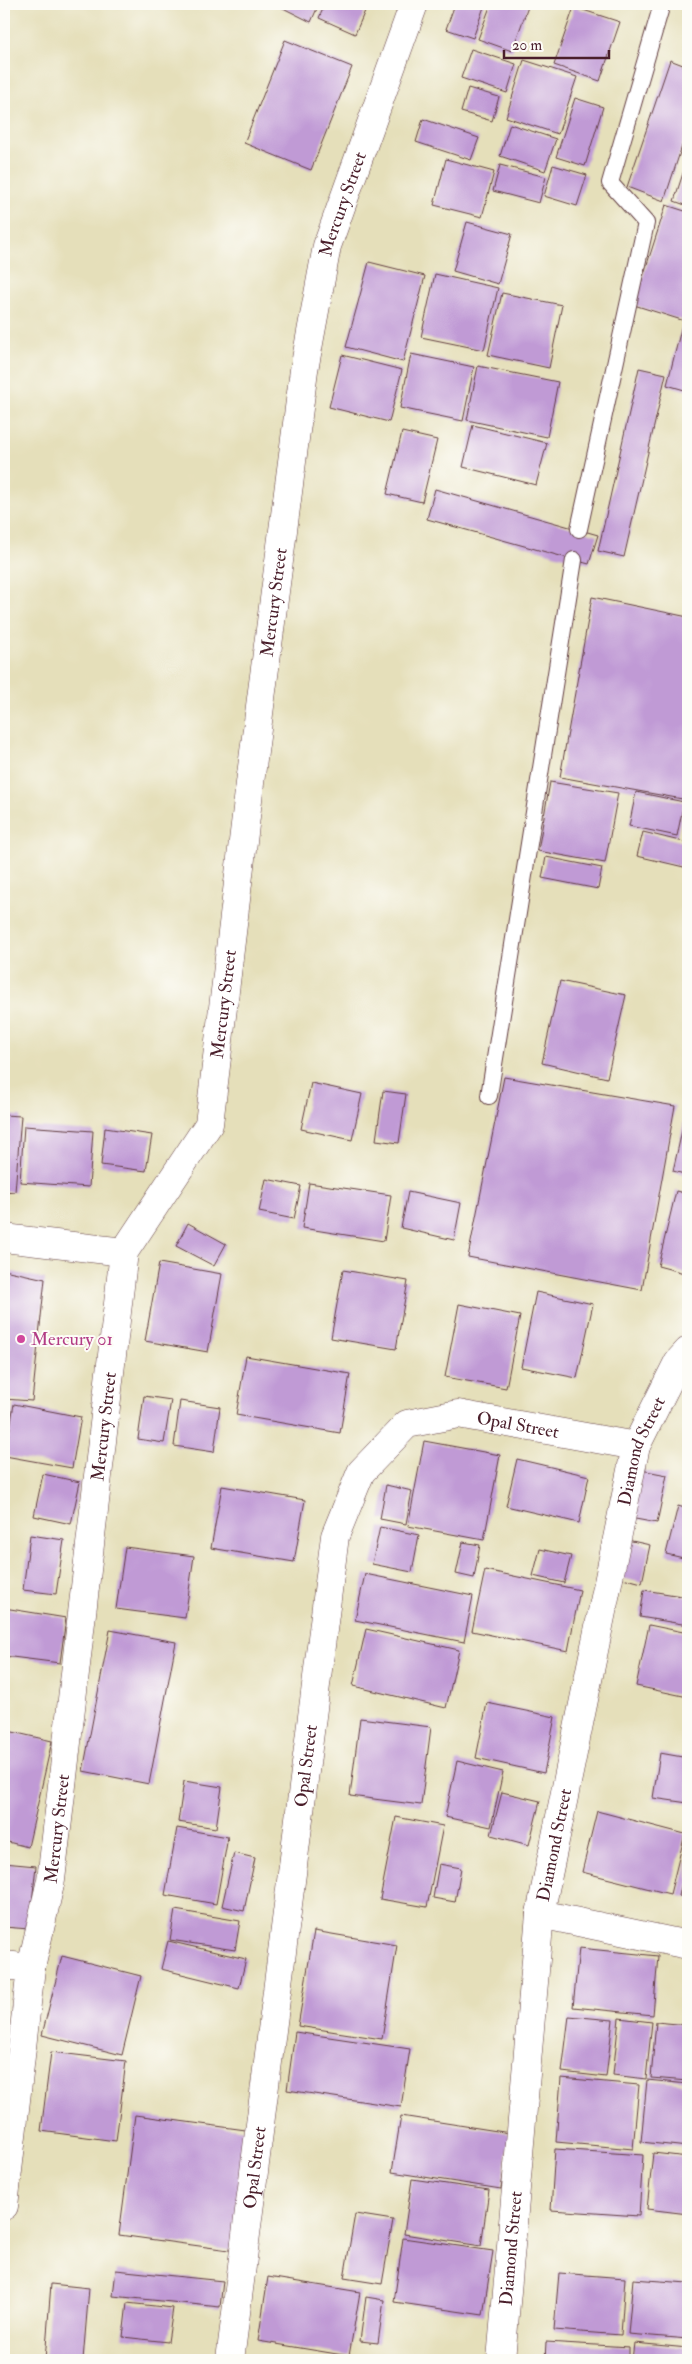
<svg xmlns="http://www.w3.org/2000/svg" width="692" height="2364" viewBox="0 0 692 2364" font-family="'IM FELL Double Pica',serif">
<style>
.building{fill:#c09ad5}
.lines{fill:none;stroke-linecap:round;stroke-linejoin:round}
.service-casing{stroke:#613c40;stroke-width:18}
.minor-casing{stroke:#613c40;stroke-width:29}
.service{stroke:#fff;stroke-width:16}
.minor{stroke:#fff;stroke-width:28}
.hotel-dot{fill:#d1479c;stroke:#fdfcf7;stroke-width:2}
.labels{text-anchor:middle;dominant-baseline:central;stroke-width:4;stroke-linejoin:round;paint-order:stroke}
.street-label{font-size:18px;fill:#4a1f2b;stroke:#fdfcf7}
.hotel-label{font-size:18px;fill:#b23c85;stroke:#fdfcf7;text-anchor:start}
</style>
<rect width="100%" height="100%" fill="#fdfcf7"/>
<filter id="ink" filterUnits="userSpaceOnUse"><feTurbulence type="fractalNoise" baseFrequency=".02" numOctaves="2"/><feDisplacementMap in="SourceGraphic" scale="10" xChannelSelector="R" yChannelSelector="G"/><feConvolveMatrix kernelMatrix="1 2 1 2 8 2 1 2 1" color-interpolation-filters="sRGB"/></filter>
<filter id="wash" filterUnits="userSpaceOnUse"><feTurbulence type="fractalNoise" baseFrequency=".0096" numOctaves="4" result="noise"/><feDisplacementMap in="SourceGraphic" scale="20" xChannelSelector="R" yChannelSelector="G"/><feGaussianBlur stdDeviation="1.12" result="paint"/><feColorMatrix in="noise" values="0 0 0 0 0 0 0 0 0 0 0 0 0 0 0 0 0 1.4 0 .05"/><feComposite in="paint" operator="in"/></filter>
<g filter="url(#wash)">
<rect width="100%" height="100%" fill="#e5dfba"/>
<g id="blocks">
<path class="building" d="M275 4H319L311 22Z
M325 4H368L355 34 319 18Z
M455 4H485L473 38 446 29Z
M491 4H529L512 51 478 39Z
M574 7 620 22 600 81 554 65Z
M285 40 352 67 311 170 244 143Z
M471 49 516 64 507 93 461 78Z
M524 60 577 77 558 134 506 117Z
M670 60 688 67V128L664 201 627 187Z
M468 88 499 97 492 121 461 112Z
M575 98 603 107 585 166 556 157Z
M423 119 479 138 471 160 416 142Z
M510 124 556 139 545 171 500 156Z
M688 158V206L674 201Z
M446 159 494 172 482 217 434 205Z
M500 165 546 177 539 203 493 191Z
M553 165 587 175 577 206 544 196Z
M666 205 688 212V322L634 305Z
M467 222 512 234 498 284 453 271Z
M369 262 425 276 403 362 346 347Z
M435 274 498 288 484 350 421 337Z
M502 293 562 305 549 368 488 355Z
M682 325 688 327V391L667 385Z
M411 354 474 367 463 421 400 408Z
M342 355 402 370 389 422 329 407Z
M478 366 558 382 547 437 467 420Z
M639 368 666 374 624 557 598 551Z
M473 425 547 443 536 485 463 467Z
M402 432 437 440 422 502 387 494Z
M435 489 598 535 589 564 427 519Z
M592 597 688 617V800L560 777Z
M550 782 618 793 605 863 538 851Z
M636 792 684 802 677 836 629 826Z
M643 832 688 843V868L637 856Z
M546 857 602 868 598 889 542 878Z
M560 981 626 995 607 1078 542 1063Z
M504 1077 675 1106 642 1290 468 1257Z
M311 1083 362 1094 352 1140 301 1129Z
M383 1091 406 1094 399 1143 376 1140Z
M688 1104V1175L673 1171Z
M4 1115 21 1116 15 1192 4 1191Z
M24 1126 93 1131 89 1187 20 1182Z
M105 1128 152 1135 146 1171 101 1165Z
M266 1179 301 1186 294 1219 259 1212Z
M309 1183 391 1195 384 1241 302 1228Z
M676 1191 688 1194V1274L658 1266Z
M408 1192 461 1203 454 1240 401 1228Z
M188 1223 226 1244 214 1266 176 1246Z
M159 1263 222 1274 208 1352 145 1341Z
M4 1270 45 1279 32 1401 4 1399Z
M343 1270 408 1281 396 1349 331 1338Z
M536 1292 593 1304 577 1378 521 1367Z
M459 1304 520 1316 506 1388 445 1377Z
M246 1356 350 1374 340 1433 236 1415Z
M144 1396 171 1400 164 1443 138 1439Z
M180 1401 220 1407 214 1452 174 1446Z
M14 1404 81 1417 72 1468 5 1456Z
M424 1441 500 1455 484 1540 408 1526Z
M517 1459 589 1476 579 1523 506 1506Z
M641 1470 667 1475 657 1523 630 1518Z
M43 1474 80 1482 71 1524 34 1516Z
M386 1485 412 1491 406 1524 380 1519Z
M222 1486 305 1500 294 1562 211 1548Z
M678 1506 688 1509V1559L666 1554Z
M380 1527 419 1535 412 1572 372 1564Z
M30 1535 64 1540 56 1594 23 1590Z
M623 1539 650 1545 642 1583 615 1576Z
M463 1542 480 1545 474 1578 456 1574Z
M125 1547 194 1556 185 1618 116 1609Z
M540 1549 571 1556 564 1583 533 1576Z
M485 1570 580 1590 568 1651 472 1631Z
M365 1574 473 1596 464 1642 355 1620Z
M644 1590 688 1597V1625L640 1617Z
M4 1608 66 1618 60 1663 4 1656Z
M649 1625 688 1633V1697L636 1686Z
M366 1629 459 1650 446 1708 353 1686Z
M110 1630 176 1642 149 1784 83 1771Z
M487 1703 555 1717 544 1773 476 1758Z
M360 1718 431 1727 421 1805 350 1796Z
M4 1730 52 1741 28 1847 4 1841Z
M660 1753 688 1758V1803L653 1798Z
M457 1761 503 1772 491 1827 445 1817Z
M184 1781 222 1787 216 1828 178 1822Z
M502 1792 540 1801 529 1845 491 1835Z
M597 1811 685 1834 670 1894 582 1872Z
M396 1817 443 1826 427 1907 380 1899Z
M177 1828 228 1837 216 1904 165 1895Z
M234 1853 255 1858 244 1911 222 1906Z
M688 1857V1898L679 1896Z
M4 1863 36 1866 29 1929 4 1927Z
M439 1864 461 1868 455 1902 433 1898Z
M175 1910 240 1921 235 1950 170 1940Z
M314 1931 397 1945 382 2039 298 2026Z
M168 1941 246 1959 239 1988 161 1969Z
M579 1948 658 1956 653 2015 573 2007Z
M62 1956 141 1976 122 2055 42 2035Z
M569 2016 613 2020 606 2077 562 2072Z
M619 2018 652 2022 646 2079 613 2075Z
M656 2022 688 2025V2081L651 2078Z
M295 2032 410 2049 401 2107 287 2090Z
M51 2052 126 2061 116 2141 41 2131Z
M561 2078 639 2085 633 2149 556 2142Z
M647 2080 688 2084V2147L641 2142Z
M135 2115 253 2131 236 2251 119 2235Z
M401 2116 510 2133 501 2189 392 2172Z
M555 2149 643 2155 639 2216 551 2210Z
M653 2153 688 2157V2214L647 2209Z
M412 2179 489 2190 481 2246 404 2234Z
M355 2214 393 2220 382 2284 344 2278Z
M403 2238 493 2251 483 2315 394 2302Z
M116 2270 223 2281 220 2307 113 2296Z
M559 2273 625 2278 621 2335 554 2330Z
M268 2277 360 2292 349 2356 258 2341Z
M633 2279 688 2283V2339L628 2334Z
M51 2284 89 2288 83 2360H45Z
M366 2297 384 2300 378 2343 360 2341Z
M127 2303 173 2308 168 2342 123 2337Z
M546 2342 629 2347V2360H545Z
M634 2343 688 2348V2360H632Z"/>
</g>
</g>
<g filter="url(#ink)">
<use href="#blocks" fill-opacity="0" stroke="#613c40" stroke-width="1"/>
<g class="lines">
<defs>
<path id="service" d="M579 529 646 223 610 183 662 4
M489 1096 574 560"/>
<g id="minor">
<path d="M4 1238 124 1252"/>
<path d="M540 1914 688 1945"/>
<path id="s1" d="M4 1965 31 1968 51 1880 124 1252 209 1124 251 775 304 370 327 246 414 4"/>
<path d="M4 2206 31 1968"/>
<path id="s2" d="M230 2360 335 1536 361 1472 407 1424 458 1414 636 1446"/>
<path id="s3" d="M501 2360 540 1914 636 1446 678 1362 688 1351"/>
</g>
</defs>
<use href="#service" class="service-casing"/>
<use href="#minor" class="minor-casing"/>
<use href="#service" class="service"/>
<use href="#minor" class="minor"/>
</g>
</g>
<circle class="hotel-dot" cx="21" cy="1339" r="5"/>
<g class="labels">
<g class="street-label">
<text stroke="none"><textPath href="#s1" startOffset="1834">Mercury Street</textPath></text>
<text stroke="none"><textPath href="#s1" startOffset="1429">Mercury Street</textPath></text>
<text stroke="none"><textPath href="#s1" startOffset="1024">Mercury Street</textPath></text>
<text stroke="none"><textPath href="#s2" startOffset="1079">Opal Street</textPath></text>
<text stroke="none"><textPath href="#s1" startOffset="574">Mercury Street</textPath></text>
<text stroke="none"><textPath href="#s3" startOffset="922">Diamond Street</textPath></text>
<text stroke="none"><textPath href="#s2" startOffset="599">Opal Street</textPath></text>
<text stroke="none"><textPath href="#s1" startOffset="169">Mercury Street</textPath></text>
<text stroke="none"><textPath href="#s3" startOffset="518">Diamond Street</textPath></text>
<text stroke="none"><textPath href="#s2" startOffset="194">Opal Street</textPath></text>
<text stroke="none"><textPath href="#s3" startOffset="112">Diamond Street</textPath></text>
</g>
<g class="hotel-label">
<text x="31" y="1339">Mercury 01</text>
</g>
</g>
<rect width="692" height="2364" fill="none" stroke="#fdfcf7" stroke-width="20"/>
<path d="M504 50v8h105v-8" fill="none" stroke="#4a1f2b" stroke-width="2.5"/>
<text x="512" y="50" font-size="15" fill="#4a1f2b" stroke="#fdfcf7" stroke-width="4" paint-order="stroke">20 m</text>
</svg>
